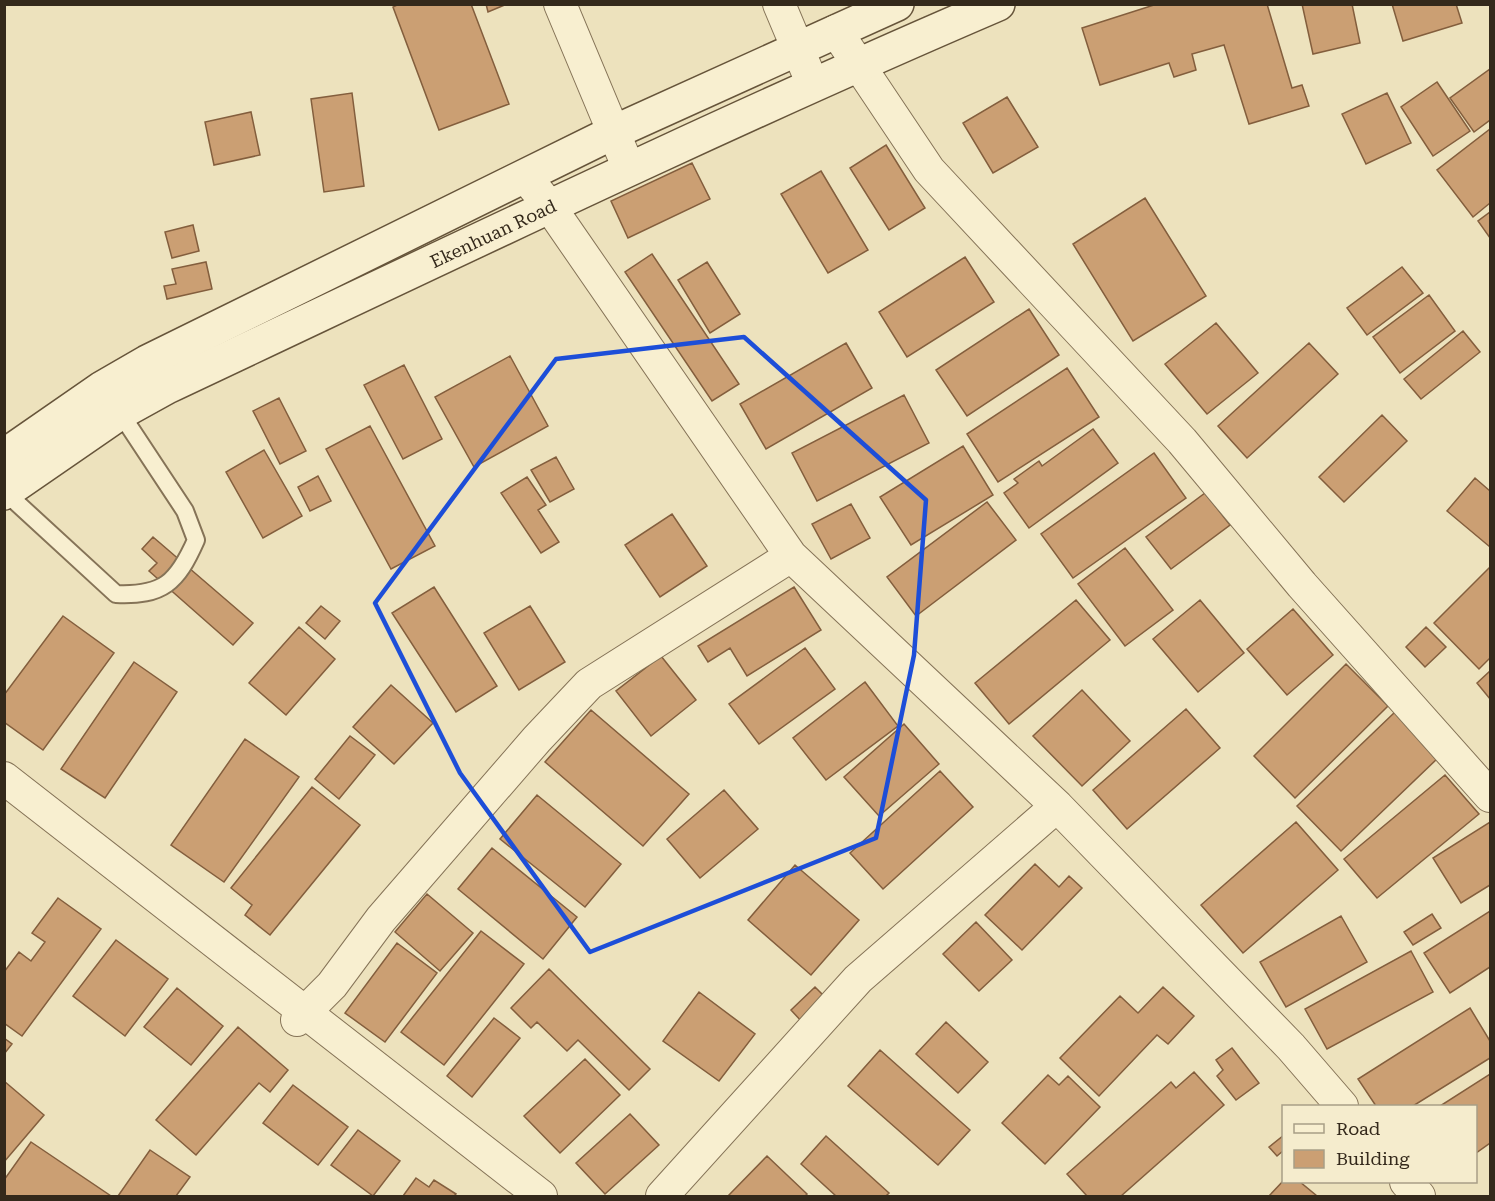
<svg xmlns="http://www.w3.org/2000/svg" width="1495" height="1201" viewBox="0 0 1495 1201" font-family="'Roboto Serif',serif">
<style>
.building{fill:#cb9f73;stroke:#835e3d;stroke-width:1.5}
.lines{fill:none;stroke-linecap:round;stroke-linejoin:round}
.service-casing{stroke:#857357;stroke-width:20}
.minor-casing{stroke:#857357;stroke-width:34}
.secondary-casing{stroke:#66543a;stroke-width:36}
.service{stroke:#f8efd0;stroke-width:16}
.minor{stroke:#f8efd0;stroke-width:32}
.secondary{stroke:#f8efd0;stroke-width:33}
.marked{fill:none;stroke:#1d4ed8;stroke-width:4.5;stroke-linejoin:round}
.labels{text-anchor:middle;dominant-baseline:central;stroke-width:5;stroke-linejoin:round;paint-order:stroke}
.street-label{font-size:18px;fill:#34291b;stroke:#f5eccd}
</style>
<rect width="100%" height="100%" fill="#ede2bd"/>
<path class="building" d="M399 4H471L509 104 439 130 393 7Z
M486 4H507L488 12Z
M1157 4H1267L1292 88 1302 85 1309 106 1249 124 1224 45 1192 54 1196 70 1174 77 1169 63 1100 85 1082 28Z
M1302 4H1352L1360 43 1313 54Z
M1392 4H1456L1462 23 1403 41Z
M1490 69V120L1474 132 1450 98Z
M1437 82 1470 131 1433 156 1401 107Z
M352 93 364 186 324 192 311 99Z
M1387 93 1411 143 1366 164 1342 114Z
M1007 97 1038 147 993 173 963 123Z
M251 112 260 155 214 165 205 122Z
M1490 129V203L1473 217 1437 170Z
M886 145 925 208 889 230 850 168Z
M692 163 710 199 628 238 611 201Z
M821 171 868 250 828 273 781 194Z
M1145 198 1206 296 1133 341 1073 244Z
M1490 212V238L1478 221Z
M193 225 199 251 172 258 165 232Z
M652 254 739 384 712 401 625 272Z
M965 257 994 302 907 357 879 312Z
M206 262 212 289 167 299 164 286 176 284 172 269Z
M707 262 740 314 710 333 678 280Z
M1402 267 1423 293 1367 335 1347 308Z
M1429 295 1455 331 1400 373 1373 337Z
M1029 309 1059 355 967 416 936 370Z
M1216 323 1258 373 1207 414 1165 364Z
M1463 331 1480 352 1421 399 1404 379Z
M846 343 872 388 766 449 740 404Z
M1309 343 1338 374 1247 458 1218 426Z
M510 356 548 426 474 467 435 397Z
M404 365 442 439 403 459 364 385Z
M1067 368 1099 417 998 482 967 434Z
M904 395 929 443 817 501 792 453Z
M279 398 306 451 280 464 253 411Z
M1382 415 1407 441 1344 502 1319 477Z
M370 426 435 546 391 569 326 449Z
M1093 429 1118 463 1029 528 1004 493 1018 483 1014 479 1039 461 1042 466Z
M963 446 993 495 911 545 880 497Z
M264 450 302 516 263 538 226 472Z
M1154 453 1186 498 1073 578 1041 534Z
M556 457 574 489 550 502 531 470Z
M318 476 331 501 310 511 298 487Z
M527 477 546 505 538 510 559 542 541 553 501 493Z
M1475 478 1490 491V547L1447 511Z
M1205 493 1230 525 1171 569 1146 537Z
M987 502 1016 540 916 616 887 577Z
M851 504 870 538 831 559 812 524Z
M672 514 707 566 660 597 625 545Z
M153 537 253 623 233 645 149 571 157 563 142 549Z
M1125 548 1173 610 1125 646 1078 584Z
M1490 567V658L1479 669 1434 623Z
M434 587 497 686 456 712 392 613Z
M794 587 821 630 747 676 730 648 708 662 698 646Z
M1076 600 1110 640 1009 724 975 683Z
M1200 600 1244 653 1198 692 1153 639Z
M321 606 340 621 325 639 306 623Z
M530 606 565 662 519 690 484 633Z
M1293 609 1333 655 1287 695 1247 649Z
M63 616 114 653 43 750 4 722V695Z
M299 627 335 659 286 715 249 683Z
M1426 627 1446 647 1425 667 1406 647Z
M805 648 835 689 759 744 729 704Z
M661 656 696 700 651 736 616 691Z
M134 662 177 692 105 798 61 769Z
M1346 664 1388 706 1295 798 1254 756Z
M1490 671V699L1477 683Z
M865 682 898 726 826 780 793 738Z
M391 685 433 723 394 764 353 727Z
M1082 690 1130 741 1082 786 1033 736Z
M1186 709 1220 748 1127 829 1093 790Z
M591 710 689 794 643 846 545 762Z
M1395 712 1439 757 1341 851 1297 806Z
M904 724 939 764 879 816 844 777Z
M350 736 375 755 339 799 315 779Z
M245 739 299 777 224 882 171 845Z
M940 771 973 807 883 889 850 853Z
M1445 775 1479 814 1377 898 1344 859Z
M312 787 360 825 270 935 245 915 252 905 231 888Z
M724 790 758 829 700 878 667 839Z
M537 795 621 864 585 907 500 839Z
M1296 822 1338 870 1243 953 1201 905Z
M1490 822V885L1461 903 1433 858Z
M492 848 577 917 543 959 458 889Z
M1035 864 1059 887 1069 876 1082 888 1022 950 985 915Z
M795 865 859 920 811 975 748 920Z
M427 894 473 933 440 971 395 932Z
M58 898 101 929 22 1036 4 1023V972L19 952 31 961 45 942 32 933Z
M1490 911V967L1450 993 1424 953Z
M1432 914 1441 928 1413 945 1404 932Z
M1341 916 1367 962 1286 1007 1260 962Z
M976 922 1012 960 979 991 943 954Z
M481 931 524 964 444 1065 401 1032Z
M116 940 168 979 125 1036 73 996Z
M397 943 437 973 385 1042 345 1013Z
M1411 951 1433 992 1327 1049 1305 1009Z
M549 969 650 1069 629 1090 578 1040 567 1051 537 1022 531 1028 511 1008Z
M815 987 827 999 803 1023 791 1010Z
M1163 987 1194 1016 1168 1044 1157 1035 1099 1096 1060 1058 1120 996 1138 1013Z
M177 988 223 1026 191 1065 144 1027Z
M699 992 755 1034 719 1081 663 1041Z
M1470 1008 1490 1041V1058L1413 1106H1376L1358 1079Z
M494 1018 520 1038 472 1097 447 1076Z
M946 1022 988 1062 958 1093 916 1054Z
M238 1027 288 1070 270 1092 259 1083 196 1155 156 1120Z
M4 1038 12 1044 4 1054Z
M1232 1048 1259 1083 1236 1100 1217 1076 1223 1070 1216 1060Z
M880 1050 970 1130 938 1165 848 1086Z
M585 1059 620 1095 560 1153 524 1116Z
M1194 1072 1224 1105 1121 1196H1087L1067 1174 1171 1082 1176 1088Z
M1490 1074V1143L1476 1153V1106H1440Z
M1048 1075 1059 1085 1068 1076 1100 1107 1045 1164 1002 1123Z
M4 1081 44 1115 4 1162Z
M293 1085 348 1127 318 1165 263 1123Z
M630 1114 659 1145 605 1194 576 1163Z
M358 1130 400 1161 373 1196 331 1165Z
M1284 1135V1150L1277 1156 1269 1147Z
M826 1136 889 1193 886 1196H836L801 1164Z
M31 1142 111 1196H4V1180Z
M150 1150 190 1177 176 1196H118Z
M767 1156 807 1194 805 1196H728Z
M416 1178 429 1187 434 1180 456 1194 454 1196H403Z
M1284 1180 1300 1182 1317 1196H1269Z"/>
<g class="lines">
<defs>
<path id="service" d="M5 492 116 594C163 596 177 583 196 540L185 511 117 408"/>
<path id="minor" d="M560 4 629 169
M779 4 813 85
M836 31 929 170 1182 441 1302 585 1490 796
M525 176 550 207 791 556 1057 806 1291 1047 1342 1106
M4 778 541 1196
M297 1020 332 985 381 919 537 739 589 684 791 556
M1406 1182 1419 1196
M662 1196 858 979 1057 806"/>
<g id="secondary">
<path d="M4 456 102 388 147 362 612 133 897 4"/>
<path id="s1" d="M4 493 120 413 167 387C443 257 718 124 998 4"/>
</g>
</defs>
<use href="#service" class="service-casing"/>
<use href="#minor" class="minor-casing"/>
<use href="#secondary" class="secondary-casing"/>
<use href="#service" class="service"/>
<use href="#minor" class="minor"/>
<use href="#secondary" class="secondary"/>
</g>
<path class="marked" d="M744 337 926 500 914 655 876 838 590 952 460 773 375 603 556 359Z"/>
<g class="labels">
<g class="street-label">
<text stroke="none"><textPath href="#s1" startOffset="555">Ekenhuan Road</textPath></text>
</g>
</g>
<rect width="1495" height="1201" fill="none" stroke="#34291b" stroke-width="12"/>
<rect x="1282" y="1105" width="195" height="78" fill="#f5eccd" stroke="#a89e86" stroke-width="1.5"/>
<rect x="1294" y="1124" width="30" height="9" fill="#f8efd0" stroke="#a89e86" stroke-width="1.5"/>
<text x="1336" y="1135" font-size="18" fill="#34291b">Road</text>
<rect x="1294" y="1150" width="30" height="18" fill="#cb9f73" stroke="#a89e86" stroke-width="1.5"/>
<text x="1336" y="1165" font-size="18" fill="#34291b">Building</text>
</svg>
